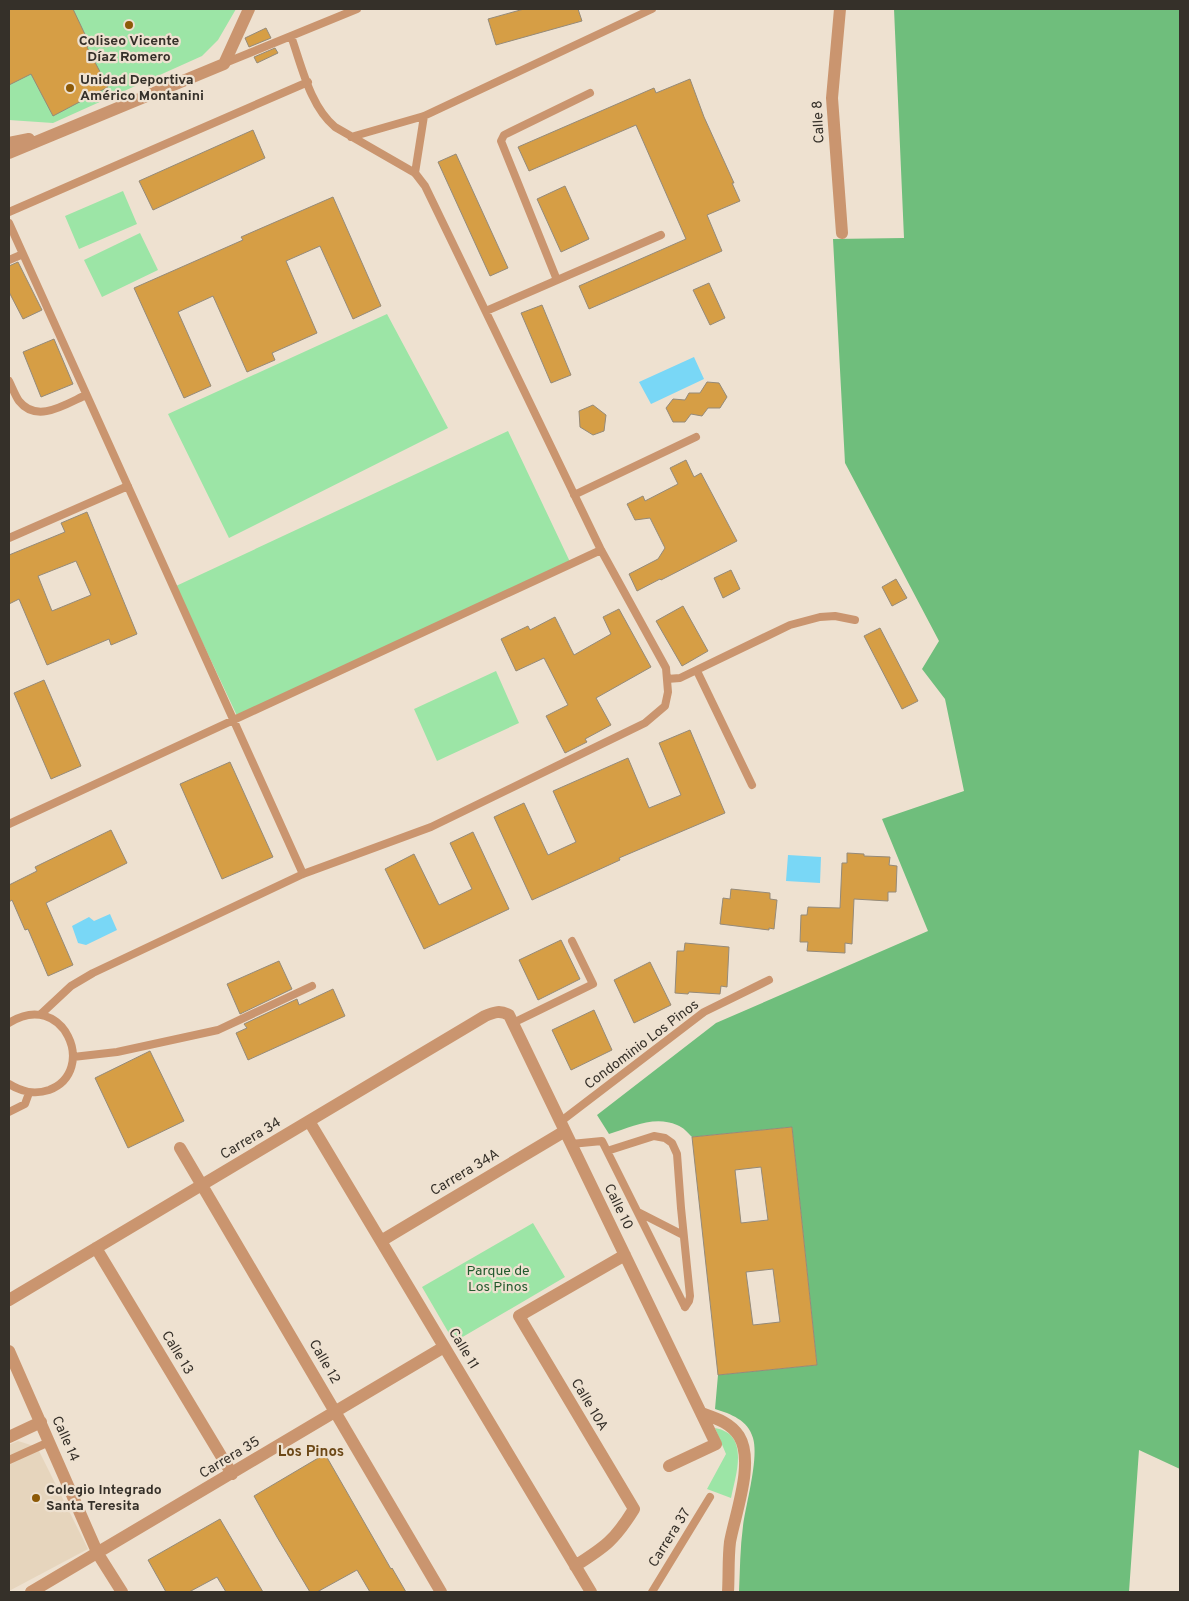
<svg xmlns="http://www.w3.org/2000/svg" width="1189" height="1601" viewBox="0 0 1189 1601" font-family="Overpass,sans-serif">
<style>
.built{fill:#e6d5bd}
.green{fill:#9ce5a6}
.forest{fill:#6fbe7c}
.water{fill:#79d7f6}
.building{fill:#d69e45;stroke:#958a79;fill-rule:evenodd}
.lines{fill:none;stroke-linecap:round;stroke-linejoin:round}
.lane{stroke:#ca956f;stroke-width:8}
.street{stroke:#ca956f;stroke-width:12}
.poi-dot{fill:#8d5a07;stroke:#eee1d0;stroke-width:2}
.labels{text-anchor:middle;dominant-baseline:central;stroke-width:4.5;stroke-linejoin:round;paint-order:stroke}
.poi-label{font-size:14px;font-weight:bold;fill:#353029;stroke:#eee1d0;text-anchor:start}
.street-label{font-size:14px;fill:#353029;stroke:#eee1d0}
.park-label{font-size:14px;fill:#235a2e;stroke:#eee1d0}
.neighbourhood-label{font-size:15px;font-weight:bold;fill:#6c4817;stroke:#eee1d0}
</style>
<rect width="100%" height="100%" fill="#eee1d0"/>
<path class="built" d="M18 1441 37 1447 88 1549 9 1591V1445Z"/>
<path class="green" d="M9 9H236L218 40 202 56 53 123 9 120Z
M123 191 137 224 79 249 65 216Z
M140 233 158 270 102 297 84 260Z
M387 314 448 428 229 538 168 414Z
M508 431 571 564 239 720 176 586Z
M496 671 519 723 437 761 414 709Z
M533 1223 565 1277 454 1342 422 1287Z
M715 1428C750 1434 736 1474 731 1498L707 1489 726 1454Z"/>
<path class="forest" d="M894 9H1180V1469L1139 1450 1129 1592H739C740 1570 740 1548 743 1526 746 1503 759 1459 753 1438 748 1420 731 1414 715 1409L718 1375 817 1365 792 1127 692 1137C688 1133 683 1127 677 1125 655 1115 631 1127 609 1134L597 1115 716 1023 928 931 882 819 964 791 945 699 922 669 939 641 845 463 833 239 904 238Z"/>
<path class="water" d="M694 357 704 379 651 404 639 382Z
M788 855 821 857 820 883 786 881Z
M110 914 117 930 86 945 78 943 72 926 89 917 94 921Z"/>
<path class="building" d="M9 9H73L90 45 87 47 108 87 53 116 31 74 9 85Z
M524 9H578L582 21 496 45 488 19Z
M266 28 271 38 249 47 245 38Z
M275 48 278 53 257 63 254 57Z
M690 79 704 117 734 183H732L740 201 707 215 722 251 589 309 579 286 686 239 636 125 529 171 518 147 654 88 656 93Z
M253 130 265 158 153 210 139 181Z
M456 154 508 268 490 276 438 162Z
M565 186 589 239 561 252 537 199Z
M333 197 381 306 353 319 320 246 286 261 317 333 272 353 275 360 247 372 213 296 178 312 211 386 184 398 134 288 243 240 241 237Z
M18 262 42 310 23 319 9 292V266Z
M709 283 725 318 710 325 693 290Z
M542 305 571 375 551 383 521 313Z
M54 339 73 384 41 397 23 352Z
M707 382 719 383 727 397 720 408H708L702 416 691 414 685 422H673L666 408 673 399 685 400 689 393H700Z
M593 405 606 415 604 431 593 435 580 427 579 411Z
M686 460 694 477 701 473 737 541 661 580 660 579 637 591 629 574 658 559 665 548 650 518 635 520 627 504 643 496 645 501 678 484 670 468Z
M87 512 137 634 111 645 109 639 47 665 19 599 9 604V555L65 532 61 523ZM76 561 91 595 52 611 38 576Z
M731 570 740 589 723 598 714 578Z
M896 579 907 598 892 606 882 587Z
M683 606 708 651 682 666 656 621Z
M619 609 651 667 596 698 611 725 585 739 587 742 565 753 546 716 568 705 544 658 516 671 501 639 528 626 530 630 555 617 574 655 611 634 603 617Z
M880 628 918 701 902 709 864 636Z
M44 680 81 766 51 779 14 693Z
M690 730 725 813 619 858 620 860 532 900 494 817 524 803 548 855 576 842 553 791 628 758 649 808 681 795 659 743Z
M230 762 273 857 222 879 180 784Z
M111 830 127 863 46 903 73 965 48 976 28 929 25 930 12 900 9 902V885L37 871 35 867Z
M473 832 509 909 424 949 385 869 414 854 439 905 472 889 450 843Z
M847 853 864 854V856L890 857 889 865 897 866 896 892H888V901L854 899 852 944 845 943V953L807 951 808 942H800L801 915H807L808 907 840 908 842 863H847Z
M731 889 770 893V899L777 900 774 929 769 928V930L720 924 723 898 730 899Z
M561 940 580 979 538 1000 519 960Z
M685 943 729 947 727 987 721 986 720 994 689 992 688 994 675 993 677 951H684Z
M279 961 292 989 240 1014 227 984Z
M650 962 671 1005 634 1023 614 980Z
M333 989 345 1016 248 1060 236 1033 247 1028 244 1024 297 999 299 1005Z
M594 1010 612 1050 571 1070 552 1030Z
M150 1051 184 1121 128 1148 95 1078Z
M792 1127 817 1365 718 1375 692 1137ZM761 1167 768 1220 741 1223 735 1170ZM773 1269 780 1322 753 1325 746 1272Z
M325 1454 391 1569 392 1568 406 1592H370L357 1570 317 1592H310L277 1537 254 1496Z
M220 1519 263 1592H226L217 1577 189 1592H166L148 1560Z"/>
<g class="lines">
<path class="lane" d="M225 63 357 9
M351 137 424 116 652 9
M415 173 424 116
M9 212 308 82
M9 223 303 874
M9 260 23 254
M557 280 501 141 504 135 590 93
M486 311 661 235
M9 381C12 387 15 395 19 401 37 424 66 404 86 395
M574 495 696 437
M9 538 128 486
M697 671 752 785
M667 679 680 678 790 625 820 617 835 616 855 620
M9 824 601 550
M41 1014 71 986 93 973 303 874 431 827 645 723 665 706 668 692 666 668 601 550 425 186 415 173 335 127C310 106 302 67 291 36
M9 1023C63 988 99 1071 49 1090 34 1095 22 1092 9 1084
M513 1023 593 984 572 941
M73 1057 117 1052 218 1030 312 986
M9 1112 25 1104 29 1093
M560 1122 704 1012 769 980
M571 1144 602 1141 685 1307
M607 1151 654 1136 665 1138 672 1143 677 1154 681 1208 690 1296 689 1301 685 1307
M638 1212 683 1235
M9 1460 49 1442
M652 1592 710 1497"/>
<path class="street" d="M840 9 832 98 842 233
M9 143 29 139
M9 153 224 64 249 9
M309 1121 591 1592
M180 1148 441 1592
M381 1241 565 1131
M96 1248 232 1474
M9 1300 485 1016C495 1012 500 1010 509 1015L716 1444 669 1466
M9 1351 98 1554 122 1592
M701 1413C715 1418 730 1422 739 1436 755 1462 735 1514 730 1542 728 1558 729 1576 728 1592
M9 1437 41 1422
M575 1566C605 1547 615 1540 634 1509L519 1316 625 1255
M31 1592 444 1347"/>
</g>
<g class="poi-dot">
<circle cx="129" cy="25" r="5"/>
<circle cx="70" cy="88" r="5"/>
<circle cx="36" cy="1498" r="5"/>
</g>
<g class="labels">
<g class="poi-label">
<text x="129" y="41" text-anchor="middle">Coliseo Vicente<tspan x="129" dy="16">Díaz Romero</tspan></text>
<text x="80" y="80">Unidad Deportiva<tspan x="80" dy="16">Américo Montanini</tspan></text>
<text x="46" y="1490">Colegio Integrado<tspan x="46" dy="16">Santa Teresita</tspan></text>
</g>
<g class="street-label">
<text transform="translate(819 122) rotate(-93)">Calle 8</text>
<text transform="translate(642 1045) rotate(-37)">Condominio Los Pinos</text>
<text transform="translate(251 1139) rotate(-31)">Carrera 34</text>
<text transform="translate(465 1173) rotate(-31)">Carrera 34A</text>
<text transform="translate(618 1207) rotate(64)">Calle 10</text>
<text transform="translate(463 1349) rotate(59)">Calle 11</text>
<text transform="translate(177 1353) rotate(59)">Calle 13</text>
<text transform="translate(324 1362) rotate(60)">Calle 12</text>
<text transform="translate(589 1405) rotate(59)">Calle 10A</text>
<text transform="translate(65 1439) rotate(66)">Calle 14</text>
<text transform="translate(230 1458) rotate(-31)">Carrera 35</text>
<text transform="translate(670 1538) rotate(-58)">Carrera 37</text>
</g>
<g class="park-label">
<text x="498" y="1271">Parque de<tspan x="498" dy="16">Los Pinos</tspan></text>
</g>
<g class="neighbourhood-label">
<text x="311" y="1452">Los Pinos</text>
</g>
</g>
<rect width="1189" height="1601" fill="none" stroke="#353029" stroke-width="20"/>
</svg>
